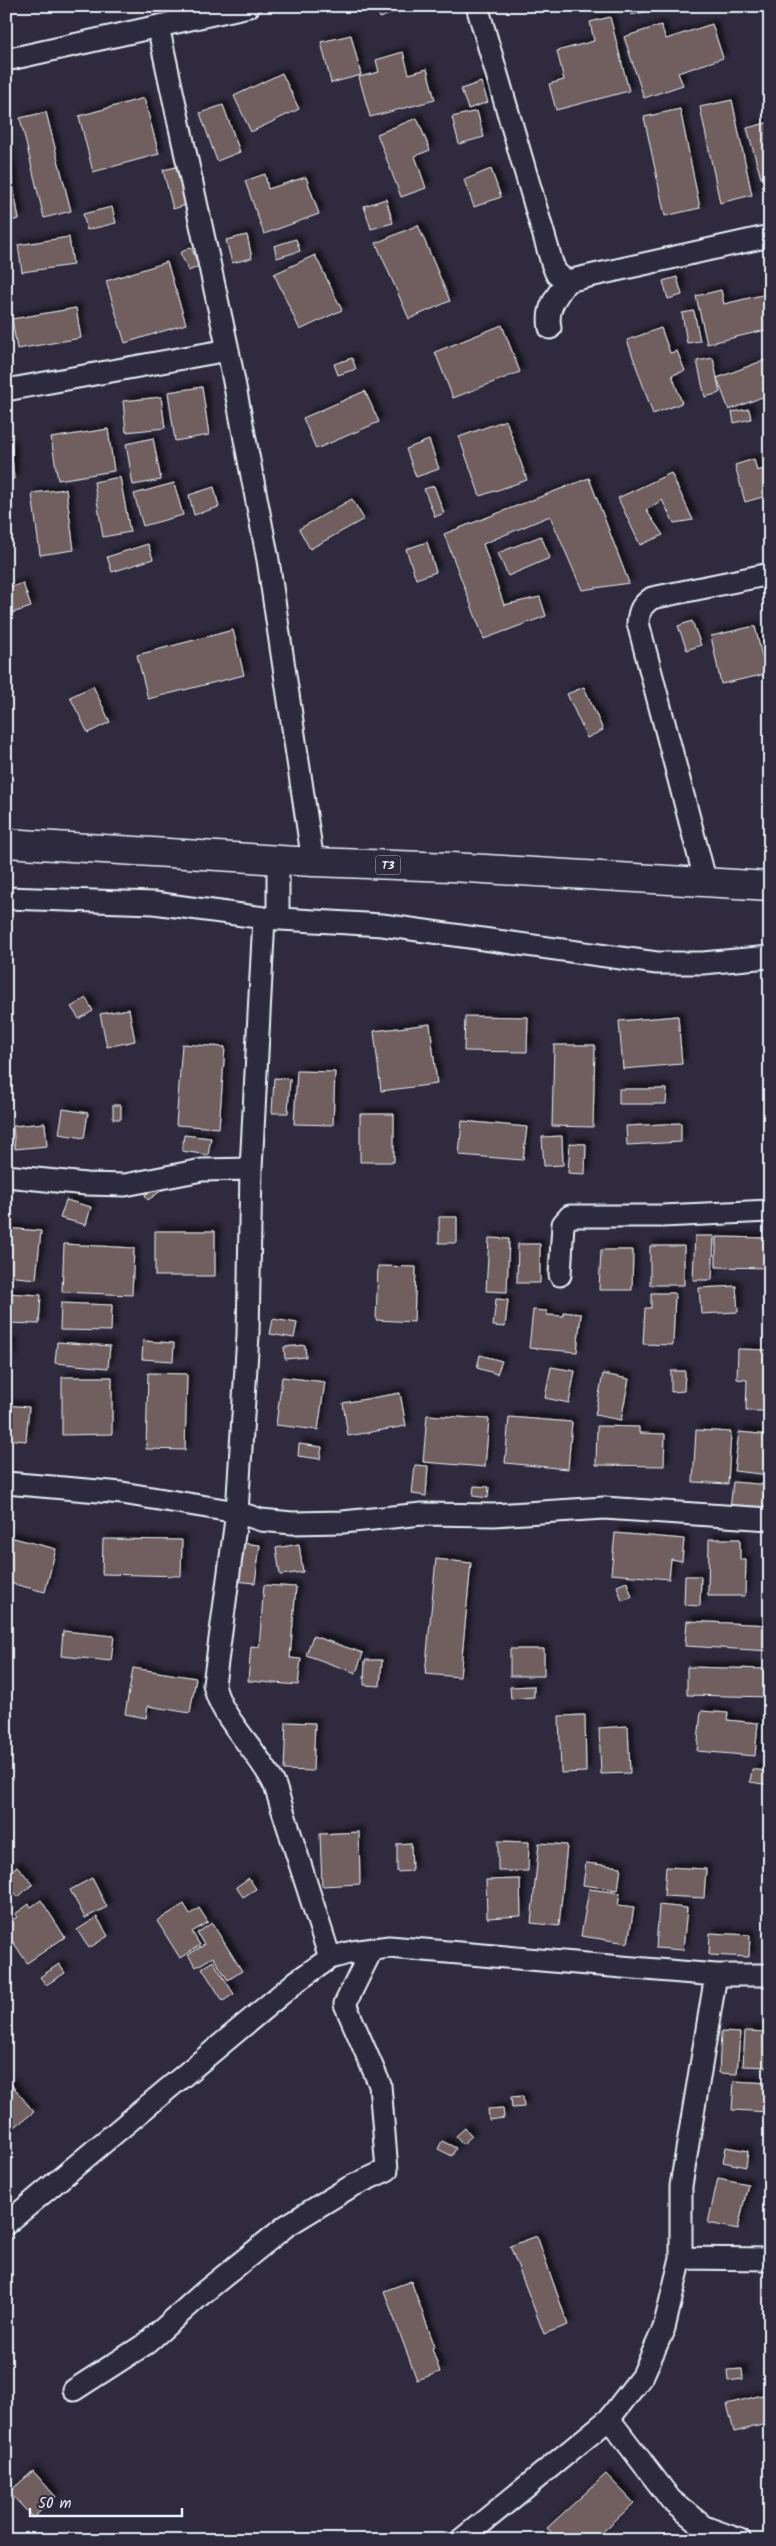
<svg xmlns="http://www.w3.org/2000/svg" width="776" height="2546" viewBox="0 0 776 2546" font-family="Kalam,sans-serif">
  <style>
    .building { fill: #715f5e; stroke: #e8f1f8; filter: url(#shadow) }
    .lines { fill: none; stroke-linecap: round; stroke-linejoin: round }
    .minor-casing { stroke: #e8f1f8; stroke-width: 25 }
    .highway-casing { stroke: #e8f1f8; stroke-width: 31 }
    .minor { stroke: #2f2a3d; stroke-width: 21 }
    .highway { stroke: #2f2a3d; stroke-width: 28 }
    .labels { text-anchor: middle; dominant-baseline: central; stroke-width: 4.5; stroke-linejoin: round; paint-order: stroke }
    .shield { fill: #2f2a3d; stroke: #b0b5c0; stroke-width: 1 }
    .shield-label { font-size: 12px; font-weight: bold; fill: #e8f1f8 }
  </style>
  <defs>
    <filter id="shadow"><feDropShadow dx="4.5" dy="-4.5" stdDeviation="2.5" flood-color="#0009"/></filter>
  </defs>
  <rect width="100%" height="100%" fill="#2f2a3d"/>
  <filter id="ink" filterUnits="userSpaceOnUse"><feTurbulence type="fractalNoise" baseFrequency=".02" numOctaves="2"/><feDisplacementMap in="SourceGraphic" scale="10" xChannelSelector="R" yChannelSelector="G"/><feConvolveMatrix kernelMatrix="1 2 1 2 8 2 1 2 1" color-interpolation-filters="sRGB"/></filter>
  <g filter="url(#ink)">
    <path class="building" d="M387 6H399L400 10 380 18 377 10Z
      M630 6H657V9L631 15Z
      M610 17 629 91 556 110 549 84 564 80 557 51 594 41 590 22Z
      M712 24 723 58 678 73 683 85 644 98 624 37 661 25 666 39Z
      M351 35 361 75 331 83 321 42Z
      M403 52 409 74 427 69 435 100 370 117 359 77 379 72 376 60Z
      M282 73 299 109 251 132 234 96Z
      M481 82 488 102 468 109 461 89Z
      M144 98 159 154 93 172 79 116Z
      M732 100 752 195 720 203 700 107Z
      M223 105 240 152 217 161 200 113Z
      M680 109 700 208 665 216 644 117Z
      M477 111 484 137 459 144 452 117Z
      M46 112 71 211 44 218 20 118Z
      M417 118 430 150 415 156 426 188 401 197 377 134Z
      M770 122V175L761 178 747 128Z
      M6 145 19 219 6 222Z
      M176 167 186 205 173 209 163 170Z
      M491 169 501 197 474 207 464 180Z
      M265 174 268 189 306 177 319 214 264 234 245 181Z
      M386 199 393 223 371 229 364 206Z
      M112 207 116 223 87 230 83 214Z
      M418 225 450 301 409 319 376 243Z
      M247 235 252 258 232 263 226 240Z
      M69 237 73 265 22 272 18 245Z
      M296 239 300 251 277 258 274 246Z
      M191 247 199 266 189 271 180 253Z
      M315 255 342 310 300 330 274 274Z
      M167 262 186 324 125 343 106 281Z
      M677 277 682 295 668 299 663 281Z
      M721 290 724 304 762 295 770 329 707 344 696 296Z
      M76 308 81 338 17 349 12 319Z
      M694 311 700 341 687 343 682 313Z
      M502 325 520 372 453 398 435 352Z
      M661 328 670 353 677 351 685 371 672 375 682 403 653 414 627 340Z
      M352 358 356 369 338 375 334 364Z
      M713 358 720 393 705 397 697 361Z
      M770 358V394L729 410 717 378Z
      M202 387 209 435 175 441 168 392Z
      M365 391 379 422 316 449 303 418Z
      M161 397 165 428 126 432 123 401Z
      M749 409 751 419 734 423 732 412Z
      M506 420 527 480 480 496 459 437Z
      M108 429 114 471 58 480 51 438Z
      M153 438 161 480 133 485 126 444Z
      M429 440 439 469 416 477 406 449Z
      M11 444 14 479 6 480V445Z
      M754 459 757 471 770 467V495L745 502 735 465Z
      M671 473 693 520 674 523 662 500 646 510 663 535 640 545 618 498Z
      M120 477 130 532 103 537 94 482Z
      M589 478 629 583 582 590 550 516 483 544 504 605 540 597 546 616 484 639 444 534Z
      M174 483 183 515 143 526 134 494Z
      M434 486 444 513 435 517 424 489Z
      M214 487 219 507 194 515 189 495Z
      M66 489 74 550 40 555 32 493Z
      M352 499 364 519 310 549 299 529Z
      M541 536 550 558 508 576 498 553Z
      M427 542 436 572 416 579 406 549Z
      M148 544 153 559 112 572 107 557Z
      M23 583 31 607 9 614 6 605V589Z
      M692 621 701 645 687 650 678 626Z
      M755 626 766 674 721 684 711 636Z
      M233 630 244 675 148 699 137 655Z
      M93 686 110 722 88 733 70 697Z
      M584 687 603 730 587 738 567 694Z
      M86 998 93 1011 79 1019 71 1007Z
      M129 1009 135 1041 107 1047 100 1014Z
      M465 1016 528 1017 527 1052 464 1051Z
      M678 1016 682 1064 623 1069 619 1021Z
      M430 1024 437 1084 381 1091 374 1031Z
      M182 1044 225 1047 219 1128 176 1125Z
      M554 1045H595L593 1127 552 1126Z
      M297 1071 335 1072 333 1125 294 1124Z
      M274 1078 290 1079 288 1113H272Z
      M619 1089H667L666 1104H619Z
      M113 1105H121V1119H113Z
      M63 1109 88 1113 84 1138 59 1134Z
      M360 1114H394V1162H360Z
      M462 1121 527 1127 523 1160 459 1155Z
      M45 1123 47 1146 15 1149 13 1126Z
      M681 1123V1142L627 1145 626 1126Z
      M184 1135 211 1138 208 1155 182 1151Z
      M562 1136 563 1165 544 1166 542 1137Z
      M570 1143 586 1144 585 1174 568 1173Z
      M161 1183 165 1188 148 1200 145 1195Z
      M66 1200 91 1207 86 1225 60 1218Z
      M439 1217H457V1243H439Z
      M6 1228 41 1231 36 1279 6 1276Z
      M155 1231H215V1276H155Z
      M695 1236H714L712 1280H693Z
      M716 1237 770 1238V1268L716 1267Z
      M489 1238 509 1239 507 1292 486 1291Z
      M64 1244 134 1248 132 1295 62 1292Z
      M518 1244H540V1283H517Z
      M650 1246H684V1285H650Z
      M601 1250H633L632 1290H599Z
      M378 1266 416 1267 414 1322 376 1320Z
      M736 1286 738 1312 701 1314 699 1288Z
      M6 1293 41 1295 39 1324 6 1323Z
      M651 1293H675L673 1345 643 1344 645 1308H651Z
      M496 1299 508 1300 505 1327 493 1326Z
      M61 1303 112 1305 111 1331 60 1330Z
      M533 1310 547 1311V1315L563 1316V1312L581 1314 577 1352 529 1348Z
      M273 1319 297 1323 294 1338 270 1334Z
      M143 1341 174 1343 173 1361 142 1359Z
      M57 1342 110 1346 108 1368 55 1363Z
      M6 1343H12V1359H6Z
      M305 1345 306 1357 285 1359 284 1347Z
      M738 1349 770 1350V1411H746L747 1380 737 1379Z
      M480 1355 502 1361 497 1374 477 1368Z
      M551 1367 575 1371 569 1403 545 1398Z
      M671 1371H685L684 1391 671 1392Z
      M148 1373 187 1374 185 1450 146 1449Z
      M603 1374 629 1379 621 1420 595 1415Z
      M62 1377H112V1434L62 1435Z
      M282 1377 325 1382 318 1430 276 1425Z
      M400 1393 406 1426 348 1436 343 1403Z
      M6 1405 29 1407 26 1441 6 1439Z
      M427 1415 489 1419 485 1467 423 1462Z
      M509 1417 572 1422 568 1469 505 1463Z
      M597 1426 639 1427V1433L665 1434 664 1466 596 1465Z
      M696 1430 731 1432 728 1484 693 1482Z
      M739 1432 770 1435V1475L734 1471Z
      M299 1444 322 1447 320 1459 298 1456Z
      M415 1465 428 1466 426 1496 412 1494Z
      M733 1482 770 1485V1513L730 1510Z
      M474 1486 489 1487 488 1498 473 1496Z
      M615 1533 684 1539 682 1561 671 1559 669 1579 611 1574Z
      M6 1536 56 1549 45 1592 6 1582Z
      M103 1539 182 1540 181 1576 102 1574Z
      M709 1539H740V1560H746L745 1596H708Z
      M240 1543 260 1545 255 1583 235 1581Z
      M299 1544 303 1572 280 1575 276 1548Z
      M436 1559 471 1563 460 1677 425 1674Z
      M685 1576H701L700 1606 684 1605Z
      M627 1582 632 1597 622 1601 617 1586Z
      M264 1585 296 1587 290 1658 301 1659 298 1685 248 1681 251 1646 259 1647Z
      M687 1621 770 1625V1651L685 1646Z
      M63 1631 114 1636 111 1661 61 1656Z
      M313 1636 363 1653 356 1673 306 1655Z
      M510 1649H544V1676H510Z
      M365 1660H382L380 1686 364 1685Z
      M687 1667 770 1669V1697L687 1695Z
      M133 1668 196 1678 190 1713 148 1706 146 1718 125 1714Z
      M534 1686V1697L511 1699 510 1687Z
      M701 1711 728 1713 727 1720 758 1723 755 1756 697 1751Z
      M585 1715 586 1772 561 1773 559 1716Z
      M286 1722 315 1723 313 1771 284 1770Z
      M628 1726 630 1773 601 1774 599 1728Z
      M752 1769 770 1772V1785L750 1782Z
      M359 1832 360 1884 322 1886 320 1834Z
      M498 1841 529 1842 528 1871H498Z
      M411 1843 412 1871 397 1872V1844Z
      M539 1843 567 1845 559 1926 531 1923Z
      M586 1863 621 1867 618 1890 583 1885Z
      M17 1866 33 1884 18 1897 6 1883V1875Z
      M666 1867 706 1869 704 1898 664 1896Z
      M92 1878 107 1907 85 1918 70 1890Z
      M249 1878 256 1889 243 1897 236 1887Z
      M520 1879 521 1916 487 1918 486 1880Z
      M589 1889 620 1893 618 1905 634 1907 628 1943 581 1936Z
      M41 1900 65 1937 27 1963 6 1931V1924L17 1917 15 1914 29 1904 31 1907Z
      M184 1904 190 1914 199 1908 208 1922 192 1932 200 1945 180 1958 157 1921Z
      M659 1905 687 1908 683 1950 656 1948Z
      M97 1917 108 1936 89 1948 77 1930Z
      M212 1923 242 1971 228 1980 213 1957 196 1967 188 1955 204 1945 197 1933Z
      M710 1933 750 1935 749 1957 709 1955Z
      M213 1961 234 1994 223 2001 202 1968Z
      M59 1964 65 1973 46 1985 40 1977Z
      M745 2031 770 2032V2067L743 2066Z
      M721 2032 740 2033 737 2074 719 2073Z
      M734 2081 770 2083V2112L732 2110Z
      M10 2083 34 2112 7 2133 6 2086Z
      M523 2096 524 2107 512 2108 511 2097Z
      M503 2108 504 2118 489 2120 488 2109Z
      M465 2128 472 2136 463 2144 456 2136Z
      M442 2141 456 2148 452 2156 438 2149Z
      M726 2147 748 2151 746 2167 723 2162Z
      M718 2178 748 2184 738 2229 708 2223Z
      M537 2236 568 2325 544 2334 510 2246Z
      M411 2281 435 2347 432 2348 440 2372 417 2380 384 2291Z
      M742 2369 743 2379 728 2381 727 2370Z
      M766 2394 770 2423 734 2432 727 2404Z
      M33 2471 56 2497 33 2518 9 2492Z
      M606 2474 634 2503 594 2540H558L547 2528Z"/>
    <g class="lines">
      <defs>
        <path id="minor" d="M477 6 552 263 556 273 567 281 770 236
          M158 26 228 350 268 560 313 862
          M6 60 249 6
          M550 328C546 308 556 297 567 281
          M6 390 228 350
          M706 883 638 623C639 610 642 605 652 598L770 574
          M6 898 154 903 264 918 382 925 657 963H703L770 957
          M278 919V860
          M6 1176 86 1184 125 1185 202 1170 251 1169
          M560 1275 563 1224 570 1216H662L770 1211
          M6 1483 122 1493 237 1512 248 1335 251 1169 264 918
          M330 1958 275 1786C260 1752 219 1717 214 1684L237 1512 261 1520 292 1523 343 1522 422 1514 494 1515 604 1508 770 1519
          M716 1975 681 2186V2258L770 2259
          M6 2224 297 1981 330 1958 352 1952 389 1947 716 1975H770
          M74 2390 147 2343 203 2293 286 2226 350 2187 387 2170 380 2085 345 2004 372 1949
          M609 2419 671 2500 704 2527 740 2540
          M461 2540 609 2419 643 2375 664 2328 681 2258"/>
        <path id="highway" d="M6 843 313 862 451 867 770 886"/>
      </defs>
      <use href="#minor" class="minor-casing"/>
      <use href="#highway" class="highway-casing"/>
      <use href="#minor" class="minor"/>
      <use href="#highway" class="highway"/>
    </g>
  </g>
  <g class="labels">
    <rect class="shield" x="375.5" y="855.5" width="25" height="19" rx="4"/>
    <g class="shield-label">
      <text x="388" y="865">T3</text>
    </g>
  </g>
  <rect width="776" height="2546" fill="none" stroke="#2f2a3d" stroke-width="25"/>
  <rect x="12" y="12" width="751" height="2521" fill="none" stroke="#e8f1f8" stroke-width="2" filter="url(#ink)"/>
  <path d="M30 2508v8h152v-8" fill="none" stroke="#e8f1f8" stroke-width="2.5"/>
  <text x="38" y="2508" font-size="15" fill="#e8f1f8" stroke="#2f2a3d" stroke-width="4" paint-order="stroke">50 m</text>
</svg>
